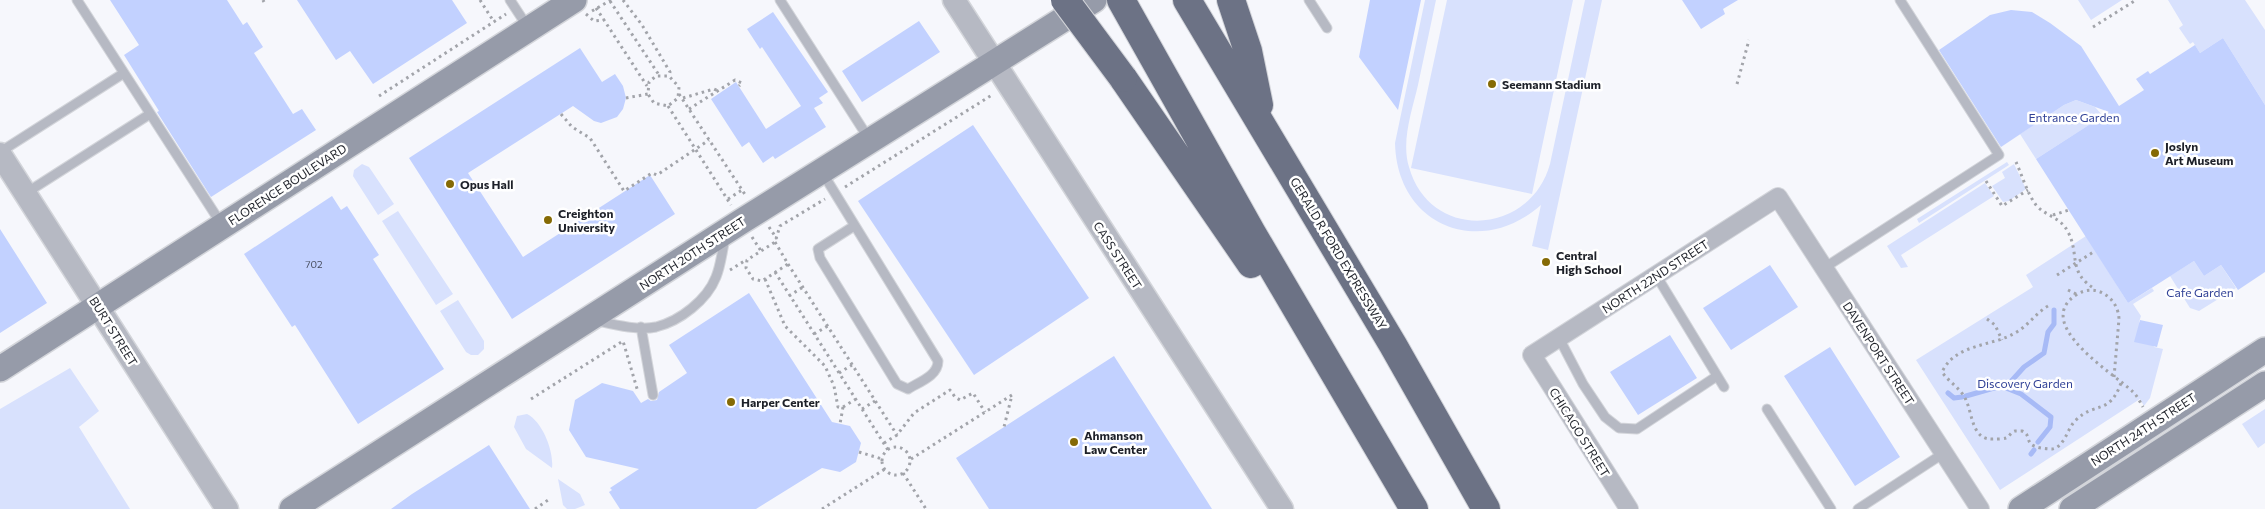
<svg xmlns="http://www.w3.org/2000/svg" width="2265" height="509" viewBox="0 0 2265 509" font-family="Commissioner,sans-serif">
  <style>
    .green { fill: #d8e1fd }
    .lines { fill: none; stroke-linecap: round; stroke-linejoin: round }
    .stream { stroke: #a7baf6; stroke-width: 5 }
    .building { fill: #c2d1ff }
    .service-casing { stroke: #d3d5da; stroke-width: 11 }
    .minor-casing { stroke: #d3d5da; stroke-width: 20 }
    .tertiary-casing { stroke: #d3d5da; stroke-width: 25 }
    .secondary-casing { stroke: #d3d5da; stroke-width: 28 }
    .motorway-casing { stroke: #d3d5da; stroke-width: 30 }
    .path { stroke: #a2a4aa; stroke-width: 3; stroke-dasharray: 2.5 4; stroke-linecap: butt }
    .service { stroke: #b6b9c3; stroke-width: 9 }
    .minor { stroke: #b6b9c3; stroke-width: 18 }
    .tertiary { stroke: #b6b9c3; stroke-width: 22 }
    .secondary { stroke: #969ba9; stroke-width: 25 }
    .motorway { stroke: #6c7285; stroke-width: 28 }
    .motorway-bridge-casing { stroke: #d3d5da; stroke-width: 30; stroke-linecap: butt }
    .motorway-bridge { stroke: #6c7285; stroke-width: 28 }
    .poi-dot { fill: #856a05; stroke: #fff; stroke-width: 2 }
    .labels { text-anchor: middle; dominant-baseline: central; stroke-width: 5; stroke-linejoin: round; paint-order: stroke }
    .number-label { font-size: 10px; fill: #474d5e }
    .poi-label { font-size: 12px; font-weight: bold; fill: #1e2129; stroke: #fff; text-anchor: start }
    .park-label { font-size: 12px; fill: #314297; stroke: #fff }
    .street-label { font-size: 12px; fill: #1e2129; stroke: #fff }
  </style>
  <rect width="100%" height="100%" fill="#f6f7fc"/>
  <path class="green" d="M1425 0H1436C1430 28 1424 57 1418 85 1412 111 1401 141 1409 167 1430 242 1530 236 1550 164L1585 0H1602L1548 250 1532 246 1541 205C1480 259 1397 226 1395 143Z
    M1447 0H1573L1532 194 1411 168Z
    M2078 0H2122L2091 20Z
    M2168 0H2245L2265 30V105L2223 38 2200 53 2193 42 2190 44 2179 28 2183 25Z
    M2076 100 2095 107 2103 116 2036 159 2020 134 2064 105Z
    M2007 162 2009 165 1919 223 1917 219Z
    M362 164 369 167 394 204 378 215 353 176 354 170Z
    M2014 164 2026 189 2009 201 2003 202 1992 186 2005 178 2002 172Z
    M1985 183 1994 196 1901 255 1908 267 1901 268 1887 246Z
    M398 211 453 294 436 305 382 221Z
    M2086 236 2128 303 2152 288 2154 291 2133 304 2141 316 2139 322 2154 347 2163 349 2150 398 2144 406 2140 399 2000 490 1916 360 2033 287 2026 275Z
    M2194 261 2204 276 2221 265 2236 288 2199 311 2190 308 2170 276Z
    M458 300 484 341V349L478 355H471L466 352 440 311Z
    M70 368 99 411 79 427 130 509H0V409Z
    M2265 409V443L2258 448 2242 424Z
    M527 414C543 422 554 452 552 468L526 449 514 427 517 416Z
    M558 479 580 494 585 505 575 509H567L563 505Z"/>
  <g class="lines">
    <path class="stream" d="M2006 387 2024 367 2044 353 2048 332 2054 324V310
      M1948 393 1954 398 1962 397
      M1966 396 2001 386 2021 394 2051 417 2050 427 2038 442
      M2031 454 2034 450"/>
  </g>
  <path class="building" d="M110 0H227L243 25 247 22 263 47 254 53 293 114 302 109 316 130 211 197 157 112 159 111 124 55 139 45Z
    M297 0H452L467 23 373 84 350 51 336 60Z
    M1370 0H1421L1398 110 1359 57Z
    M1682 0H1738L1723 9 1725 14 1701 29Z
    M2011 10 2032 12 2050 23 2081 46 2119 106 2144 90 2136 79 2148 71 2150 74 2195 45 2200 53 2223 38 2265 105V272L2238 290 2221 265 2204 276 2194 261 2128 303 2036 159 2109 112 2076 100 2064 105 2001 147 1939 50 1990 15Z
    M773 12 828 92 819 98 823 103 814 108 826 127 775 159 773 156 763 163 749 142 742 147 711 99 736 82 766 129 801 106 762 47 760 49 747 29Z
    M919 21 940 52 862 102 842 71Z
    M580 48 602 82 615 74 623 86 626 98 623 109 617 117 601 123 594 121 573 106 468 173 523 257 650 175 675 214 512 319 409 158Z
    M973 125 1089 298 974 375 858 201Z
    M332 196 341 210 347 206 379 255 373 259 444 369 358 424 295 325 292 327 244 254Z
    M0 229 47 303 0 333Z
    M1770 265 1798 307 1731 350 1703 308Z
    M749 293 832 422 850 426 861 443 856 462 840 472 822 468 756 509H620L609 492 612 490 610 488 639 469 586 457 569 430 575 400 602 383 633 391 641 403 648 399 651 401 657 400 659 392 687 373 669 345Z
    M2140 320 2163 325 2157 347 2134 342Z
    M1670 335 1697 378 1638 415 1610 372Z
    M1830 347 1900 457 1855 486 1784 376Z
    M1114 356 1212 509H989L956 458Z
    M489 445 530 509H391L412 494Z"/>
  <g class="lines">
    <defs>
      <path id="service" d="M77 0 222 225
        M510 0 529 29
        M780 0 869 139
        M1309 0 1327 28
        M0 152 124 73
        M822 172 938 361C938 376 919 382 908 389L897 384 820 258 818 249 854 226
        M26 193 150 114
        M1824 268 1999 155 1900 0
        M1656 275 1724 387
        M594 320C612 324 637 331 656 327 680 321 707 300 716 277 721 265 722 251 725 239
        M641 327 653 395
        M1559 338 1583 384 1605 417 1619 428 1637 429 1717 376
        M1767 409 1831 509
        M1858 509 1944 453"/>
      <path id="minor" d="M1629 509 1532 355 1778 197 1980 509"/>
      <path id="tertiary" d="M954 0 1282 509
        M0 154 227 509"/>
      <path id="secondary" d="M0 369 574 0
        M292 509 742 221 1094 0
        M2021 509 2265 350
        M2072 509 2265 384"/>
      <path id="motorway" d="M1121 0 1252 233 1414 509
        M1187 0 1393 345 1486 509
        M1231 0 1248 51 1259 105
        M1123 78 1251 264"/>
    </defs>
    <use href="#service" class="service-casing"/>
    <use href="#minor" class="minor-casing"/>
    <use href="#tertiary" class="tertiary-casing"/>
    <use href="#secondary" class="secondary-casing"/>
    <use href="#motorway" class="motorway-casing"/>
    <path class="path" d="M263 0 264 2
      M480 0 494 22
      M623 0 642 25 670 72 669 76
      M610 1 659 75
      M596 8 604 20
      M592 11 611 0
      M586 14 594 21 604 20 647 86
      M2093 27 2136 0
      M1737 84 1749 40
      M679 94 746 196
      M379 96 506 14
      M626 98 648 94 649 82 656 76H669L679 87 678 98 668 106 654 103 648 94
      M683 98 714 89 718 91
      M668 106 731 205
      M689 109 735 80 742 83 739 86
      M561 114 572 127 590 138 624 191 652 173 657 175 709 140
      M2016 162C2022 175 2027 193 2036 205 2045 216 2061 217 2068 232 2080 254 2067 272 2095 289
      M1986 181 2002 206 2028 190
      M845 187 992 95
      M728 199 742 190
      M2053 215 2069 210
      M769 227 777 239
      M752 237 761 251
      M775 242 788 264 762 281 753 279 746 268 747 260 775 242 780 226 825 199
      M788 264 897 435
      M730 270 746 260
      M775 272 888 450
      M2057 275 2095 251
      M765 279 785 326 825 366 834 386 838 407H843L840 424
      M2068 290 2076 294
      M789 296 803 287
      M2048 306C2036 313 2028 326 2015 333 1991 347 1956 343 1942 372 1949 382 1960 388 1965 398 1973 413 1971 441 1994 439 1997 439 2003 439 2006 438 2009 437 2011 432 2015 431H2022C2029 434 2027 438 2030 443 2034 448 2046 449 2052 449 2065 447 2067 428 2076 420 2095 401 2109 416 2121 383
      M1987 319 1995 325 2002 340
      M814 334 828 326
      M839 373 852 365
      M2114 377 2119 319C2118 297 2095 282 2076 295 2032 324 2113 373 2132 391 2137 395 2140 402 2143 407
      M531 399 623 341 638 392
      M843 407 856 399
      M862 409 875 401
      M884 443 897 435 914 413 950 390 955 397 960 400 973 393 985 412
      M882 461a14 14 0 1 1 28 0a14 14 0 1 1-28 0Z
      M859 452 882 459
      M911 459 1012 395 1004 427
      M903 473 926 509
      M535 509 551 498
      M822 509 885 469"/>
    <use href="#service" class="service"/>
    <use href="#minor" class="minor"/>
    <use href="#tertiary" class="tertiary"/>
    <use href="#secondary" class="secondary"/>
    <use href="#motorway" class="motorway"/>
    <defs>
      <path id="motorway-bridge" d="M1065 0 1123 78"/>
    </defs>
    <use href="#motorway-bridge" class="motorway-bridge-casing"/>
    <use href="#motorway-bridge" class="motorway-bridge"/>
  </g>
  <g class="poi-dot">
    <circle cx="1492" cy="84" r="5"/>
    <circle cx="2155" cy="153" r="5"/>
    <circle cx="450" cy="184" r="5"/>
    <circle cx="548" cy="220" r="5"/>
    <circle cx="1546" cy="262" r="5"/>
    <circle cx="731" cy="402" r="5"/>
    <circle cx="1074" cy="442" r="5"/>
  </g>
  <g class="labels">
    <g class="number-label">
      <text x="314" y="264">702</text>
    </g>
    <g class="poi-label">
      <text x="1502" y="84">Seemann Stadium</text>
      <text x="2165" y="146">Joslyn<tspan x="2165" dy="14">Art Museum</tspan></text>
      <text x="460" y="184">Opus Hall</text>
      <text x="558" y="213">Creighton<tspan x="558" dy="14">University</tspan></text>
      <text x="1556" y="255">Central<tspan x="1556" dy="14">High School</tspan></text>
      <text x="741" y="402">Harper Center</text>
      <text x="1084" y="435">Ahmanson<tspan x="1084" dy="14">Law Center</tspan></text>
    </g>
    <g class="park-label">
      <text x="2074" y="117">Entrance Garden</text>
      <text x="2200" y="292">Cafe Garden</text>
      <text x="2025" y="383">Discovery Garden</text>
    </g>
    <g class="street-label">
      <text transform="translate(287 184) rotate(-33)">FLORENCE BOULEVARD</text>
      <text transform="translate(692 253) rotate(-33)">NORTH 20TH STREET</text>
      <text transform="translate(1339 253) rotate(59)">GERALD R FORD EXPRESSWAY</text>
      <text transform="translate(1118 255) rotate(57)">CASS STREET</text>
      <text transform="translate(1655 276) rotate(-33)">NORTH 22ND STREET</text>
      <text transform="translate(114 331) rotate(58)">BURT STREET</text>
      <text transform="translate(1879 353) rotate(57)">DAVENPORT STREET</text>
      <text transform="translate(2143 429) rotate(-33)">NORTH 24TH STREET</text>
      <text transform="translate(1580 432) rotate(58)">CHICAGO STREET</text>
    </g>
  </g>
</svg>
